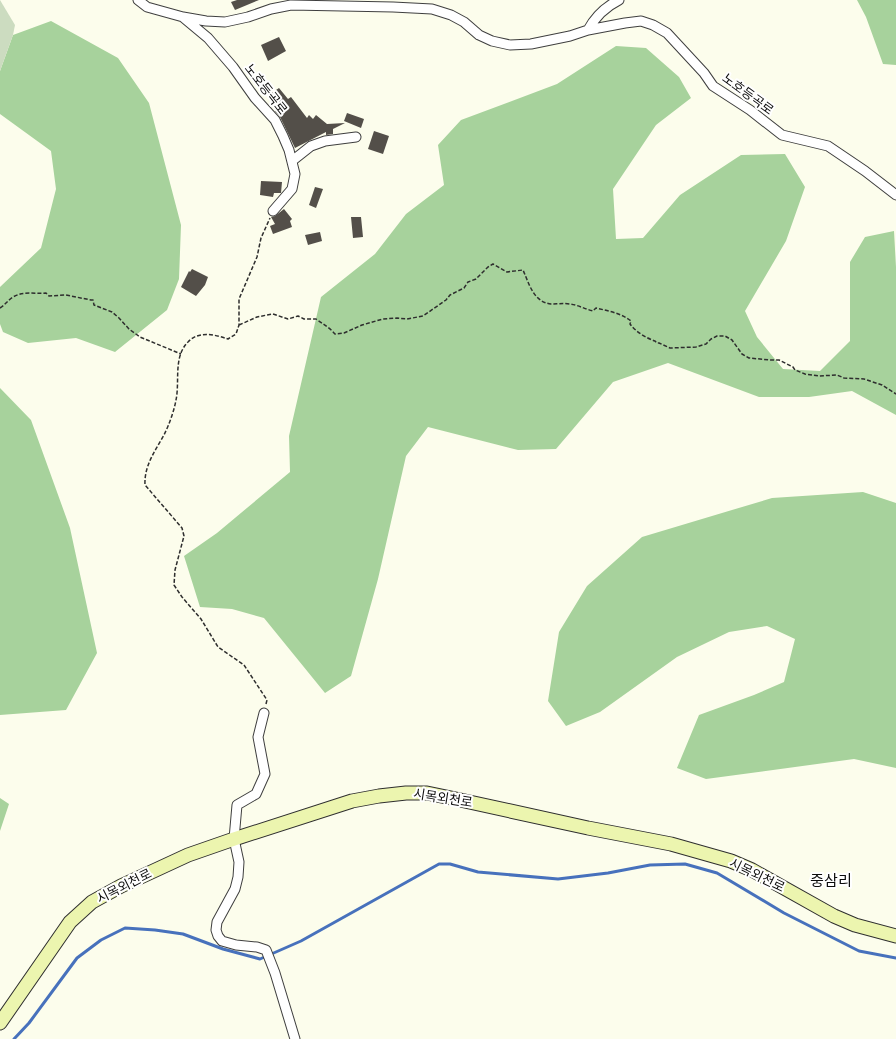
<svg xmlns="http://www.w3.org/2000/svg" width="896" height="1039" viewBox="0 0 896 1039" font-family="'Source Serif 4','Noto Sans KR',serif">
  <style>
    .forest { fill: #a7d29c }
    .cemetery { fill: #ccdcc0 }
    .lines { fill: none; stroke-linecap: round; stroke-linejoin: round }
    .stream { stroke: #4771bc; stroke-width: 3 }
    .building { fill: #534f49 }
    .street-casing { stroke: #3f3f3f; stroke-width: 11 }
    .secondary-casing { stroke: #2e2e2e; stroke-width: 15 }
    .path { stroke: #2e2e2e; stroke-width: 1.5; stroke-dasharray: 4 2; stroke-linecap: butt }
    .street { stroke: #fff; stroke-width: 9 }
    .secondary { stroke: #ecf5af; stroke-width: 13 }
    .labels { text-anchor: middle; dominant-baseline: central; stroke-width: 4; stroke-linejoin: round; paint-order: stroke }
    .street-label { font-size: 13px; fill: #0c0c0c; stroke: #fff }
    .quarter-label { font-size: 15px; fill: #0c0c0c; stroke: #fff }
  </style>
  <rect width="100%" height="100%" fill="#fcfdec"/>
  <path class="forest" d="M857 0H896V65L883 64 866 17Z
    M51 21 118 58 149 103 181 225 179 279 167 310 115 352 76 338 28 343 3 332 0 324V287L41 248 56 189 51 151 0 114V71L13 35Z
    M616 46 646 48 679 77 691 98 656 125 613 189 616 239 643 238 680 195 741 155 785 154 805 187 786 241 745 311 757 337 783 369 820 371 850 341V262L865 237 894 231 896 267V415L852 391 809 397H759L668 363 613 382 556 449 518 450 428 427 406 456 378 579 351 676 325 693 264 618 232 609 200 607 184 556 217 533 290 472 289 436 321 297 375 254 406 214 444 185 438 145 461 120 557 84Z
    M0 388 31 420 70 528 97 653 66 710 0 715Z
    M863 492 896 503V768L854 759 706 779 677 768 699 715 754 695 784 682 795 639 767 626 729 632 677 657 600 712 566 726 548 701 559 632 587 586 642 537 772 498Z
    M0 798 9 804 0 831Z"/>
  <path class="cemetery" d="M0 0 15 25 13 35 0 71Z"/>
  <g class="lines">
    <path class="stream" d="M14 1039 29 1023 77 958 101 940 125 928 155 930 183 934 223 949 260 959 301 941 439 864H450L478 872 558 879 608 873 650 865 685 864 717 873 784 913 859 951 896 958"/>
  </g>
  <path class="building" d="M237 0H259L235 10 231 2Z
    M279 37 286 51 268 61 261 45Z
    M279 88 288 99 291 97 307 118 309 115 313 119 316 115 327 124 345 123 333 129V134L326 135V132L295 148 280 117 275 111 280 108 270 94Z
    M347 113 364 119 361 128 344 121Z
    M374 131 389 136 383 154 368 149Z
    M261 181 282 182 281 193H274L273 197 260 195Z
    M315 187 323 189 316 208 309 205Z
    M284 209 292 219 290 221 292 227 273 234 270 226 275 224 271 217 275 216Z
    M351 217H361L363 237 353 238Z
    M320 232 322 241 308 245 305 235Z
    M192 269 208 277 205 285 196 296 181 287 189 271 190 272Z"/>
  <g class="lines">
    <defs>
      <path id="street" d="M138 0 147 7 183 17 206 21 225 22 248 17 271 9 291 5 393 7 432 9 451 15 464 22 479 35 492 41 510 45 531 44 570 36 588 30 625 23 641 21 653 25 667 33 704 73 713 86 750 110 782 135 828 146 865 171 896 195
        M184 18 208 38 233 67 255 98 275 120 283 136 289 150 295 174 292 189 273 211
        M588 30C595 17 605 7 619 0
        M292 161 311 146 325 141 356 137
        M264 713 258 737 265 774 256 794 237 805 234 839 239 862 238 877 235 889 217 922 216 930 218 936 222 941 236 945 257 947 266 950 275 973 295 1039"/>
      <path id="secondary" d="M0 1023 70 922 92 902 121 886 188 855 234 839 352 801 379 796 406 793H427L451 798 588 828 671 844 731 861 752 870 834 916 855 925 896 936"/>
    </defs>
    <use href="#street" class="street-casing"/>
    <use href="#secondary" class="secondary-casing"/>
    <path class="path" d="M0 308C5 305 8 300 13 297 23 291 35 294 46 293L49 296 66 295 91 300H93L94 305 112 312 119 318 129 329 140 337 181 354
      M239 325 257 317 267 315 273 314 288 319 298 316 304 319H316C323 324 330 328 335 334L344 333 362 325 383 319 397 318 407 319 423 316 446 300 450 295 464 288 468 282 476 279 488 267 493 264 507 272 523 270C529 283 533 302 551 304 557 304 563 303 570 304 578 305 585 309 593 311L596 308C608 311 621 313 631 321L630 324C636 332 646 338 655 341L657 343H659L670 348 696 347 706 344 711 339 717 336H725L732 340 742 354 749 358 770 360H779L793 367 795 370 805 374 819 376 837 375 844 378 864 379 882 385 896 394
      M266 704 267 700 244 665 218 647 201 619 182 597 174 585 175 570 184 536 182 528 145 485C144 466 155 451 164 435 169 425 174 411 176 400 180 381 173 357 188 342 199 330 216 335 228 339L236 334 239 325V299L257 257 261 238 270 218"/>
    <use href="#street" class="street"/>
    <use href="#secondary" class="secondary"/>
  </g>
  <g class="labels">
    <g class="street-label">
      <text transform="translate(266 89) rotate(52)">노호등곡로</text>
      <text transform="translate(748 94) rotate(36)">노호등곡로</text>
      <text transform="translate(443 798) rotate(9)">시목외천로</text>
      <text transform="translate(757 875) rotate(26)">시목외천로</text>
      <text transform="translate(124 886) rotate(-27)">시목외천로</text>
    </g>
    <g class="quarter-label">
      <text x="831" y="880">중삼리</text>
    </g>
  </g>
</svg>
